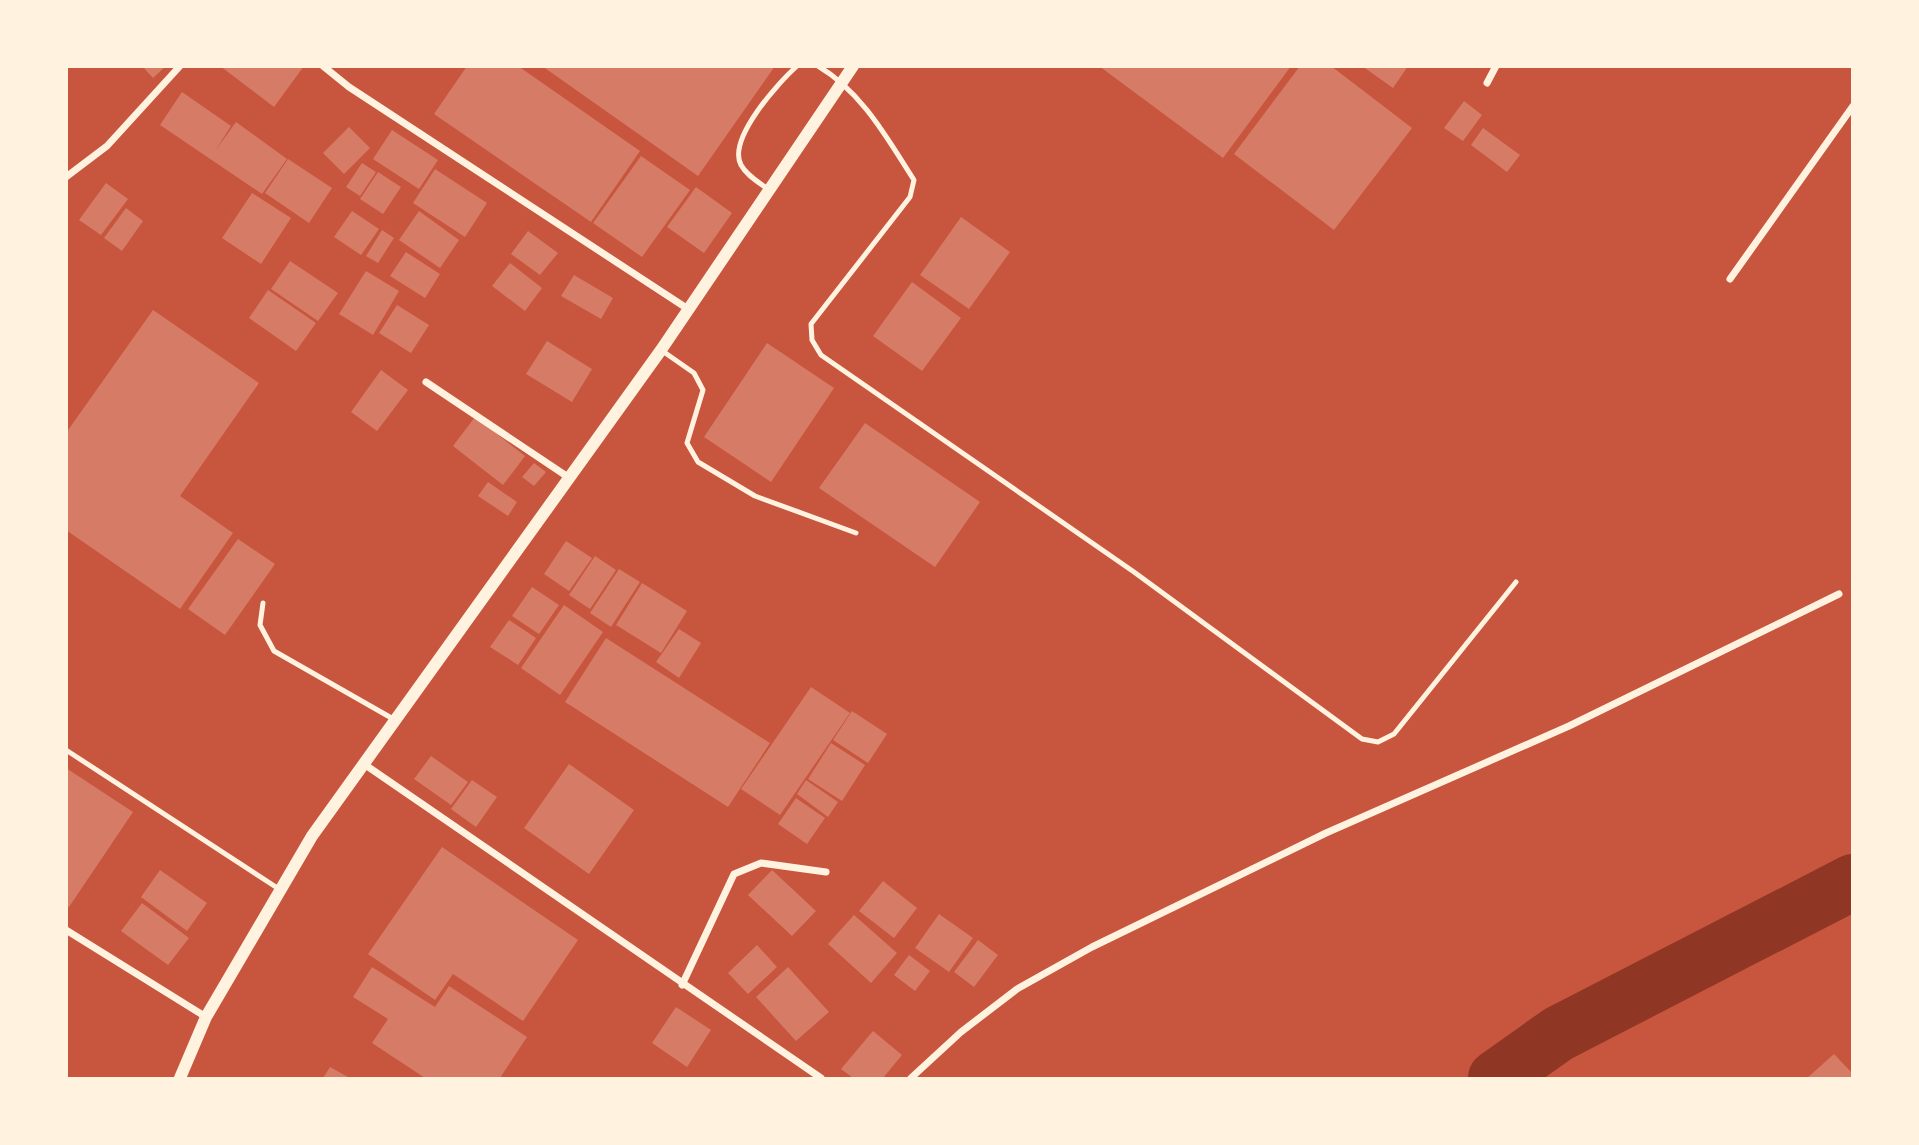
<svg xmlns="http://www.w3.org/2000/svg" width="1919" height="1145" viewBox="0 0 1919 1145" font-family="'Archivo Narrow',sans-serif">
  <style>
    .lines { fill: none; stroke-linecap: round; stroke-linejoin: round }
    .river { stroke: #8f3625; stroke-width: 56 }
    .building { fill: #d67c66 }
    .service { stroke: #fff3e0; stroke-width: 5 }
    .minor { stroke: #fff3e0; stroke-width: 7 }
    .tertiary { stroke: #fff3e0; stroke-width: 12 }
  </style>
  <rect width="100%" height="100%" fill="#c8553d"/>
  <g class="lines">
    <path class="river" d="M1496 1078 1558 1034 1853 882"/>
  </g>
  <path class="building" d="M142 66H166L153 78Z
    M220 66H304L274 107Z
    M467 66H518L640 151 591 222 434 114Z
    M542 66H775L698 176Z
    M1099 66H1291L1223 158Z
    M1300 66H1331L1412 128 1334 230 1234 154Z
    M1362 66H1408L1393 88Z
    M182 92 231 126 215 151 236 122 287 159 262 194 160 125Z
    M1464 101 1482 115 1463 141 1444 128Z
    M349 127 370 148 344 174 323 153Z
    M1483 128 1520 155 1507 172 1471 145Z
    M392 130 438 160 419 189 373 159Z
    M641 156 690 190 642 257 593 223Z
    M288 159 332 188 309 223 265 193Z
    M362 163 376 172 360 196 346 187Z
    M435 169 487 203 465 237 413 203Z
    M378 172 401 187 383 214 360 199Z
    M106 183 128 199 101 235 79 220Z
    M696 187 732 213 704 253 667 227Z
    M252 193 291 218 261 264 222 238Z
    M126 208 143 221 122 251 104 238Z
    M352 211 379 229 361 255 334 237Z
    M419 211 459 240 440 268 399 240Z
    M961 217 1010 252 969 309 920 275Z
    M382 230 394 238 378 263 366 256Z
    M528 231 558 253 540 275 511 254Z
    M406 252 440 274 425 298 390 276Z
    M290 261 338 293 318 321 271 289Z
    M510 263 542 288 525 311 492 286Z
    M366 271 399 291 373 335 339 314Z
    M574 275 613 298 601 319 561 296Z
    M912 282 961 318 922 371 873 336Z
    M268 290 316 323 296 351 249 318Z
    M397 305 429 325 411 353 379 333Z
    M153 310 259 383 180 496 233 533 180 609 66 530V433Z
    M547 341 592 369 572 402 526 374Z
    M767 343 834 388 771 482 704 437Z
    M381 370 408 390 377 431 351 412Z
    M475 417 525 456 503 485 453 446Z
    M865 423 980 502 935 567 819 488Z
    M534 463 546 472 534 486 522 477Z
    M488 482 517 502 508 516 478 496Z
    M238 539 275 564 225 635 188 609Z
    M566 541 592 558 569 591 544 574Z
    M595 556 616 570 590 609 569 595Z
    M619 569 640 582 611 627 590 613Z
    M642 583 687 611 661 653 616 625Z
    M532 587 559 605 539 634 512 616Z
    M564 605 603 632 560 695 521 668Z
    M509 620 536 638 518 665 490 647Z
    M679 629 701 643 679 678 656 662Z
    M606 638 770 743 728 807 565 702Z
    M811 687 850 713 780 815 741 789Z
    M852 711 887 734 868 763 833 740Z
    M831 743 865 765 842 801 808 779Z
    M431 756 468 782 451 805 414 779Z
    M569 764 634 810 589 874 524 828Z
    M66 768 133 812 69 907 66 906Z
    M472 780 497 797 476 827 451 809Z
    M806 780 838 802 828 817 797 794Z
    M796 798 825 818 807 844 778 824Z
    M442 847 578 940 523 1021 453 974 435 1000 368 954Z
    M160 870 207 903 187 931 141 897Z
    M772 870 816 911 792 936 748 895Z
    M883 881 917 908 894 938 859 911Z
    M142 903 189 938 168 965 121 931Z
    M939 914 973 938 949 972 915 948Z
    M854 915 897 953 871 983 828 944Z
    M978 940 998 955 974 987 954 972Z
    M757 945 777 967 748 994 728 973Z
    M909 955 930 971 915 991 894 975Z
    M372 967 435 1007 449 986 527 1037 500 1078H425L372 1043 388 1019 353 997Z
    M788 967 829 1012 796 1041 756 997Z
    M676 1007 711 1030 687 1067 652 1043Z
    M873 1031 902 1055 883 1078H853L841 1069Z
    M1834 1054 1853 1074V1078H1807Z
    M330 1067 350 1078H323Z"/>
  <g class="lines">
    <path class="service" d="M818 66C862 92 887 138 914 180L910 197 811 324 812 340 821 355 1134 572 1362 739 1378 742 1394 734 1516 582
      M769 190C760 183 747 176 741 165 727 139 779 82 797 66
      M661 350 694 373 703 390 687 443 698 462 755 496 856 533
      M263 603 260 625 274 651 395 720
      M66 750 279 889"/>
    <path class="minor" d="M323 66 349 87 688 309
      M1487 83 1496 66
      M66 177 107 146 180 66
      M1730 279 1853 106
      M426 382 568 477
      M364 764 821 1078
      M66 930 206 1017
      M682 985 734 874 761 863 826 872
      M911 1078 961 1032 1017 989 1092 947 1326 833 1569 726 1839 594"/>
    <path class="tertiary" d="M180 1078 206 1017 312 836 661 350 853 66"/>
  </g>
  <rect width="1919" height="1145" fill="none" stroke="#fff3e0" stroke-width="136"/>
</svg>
